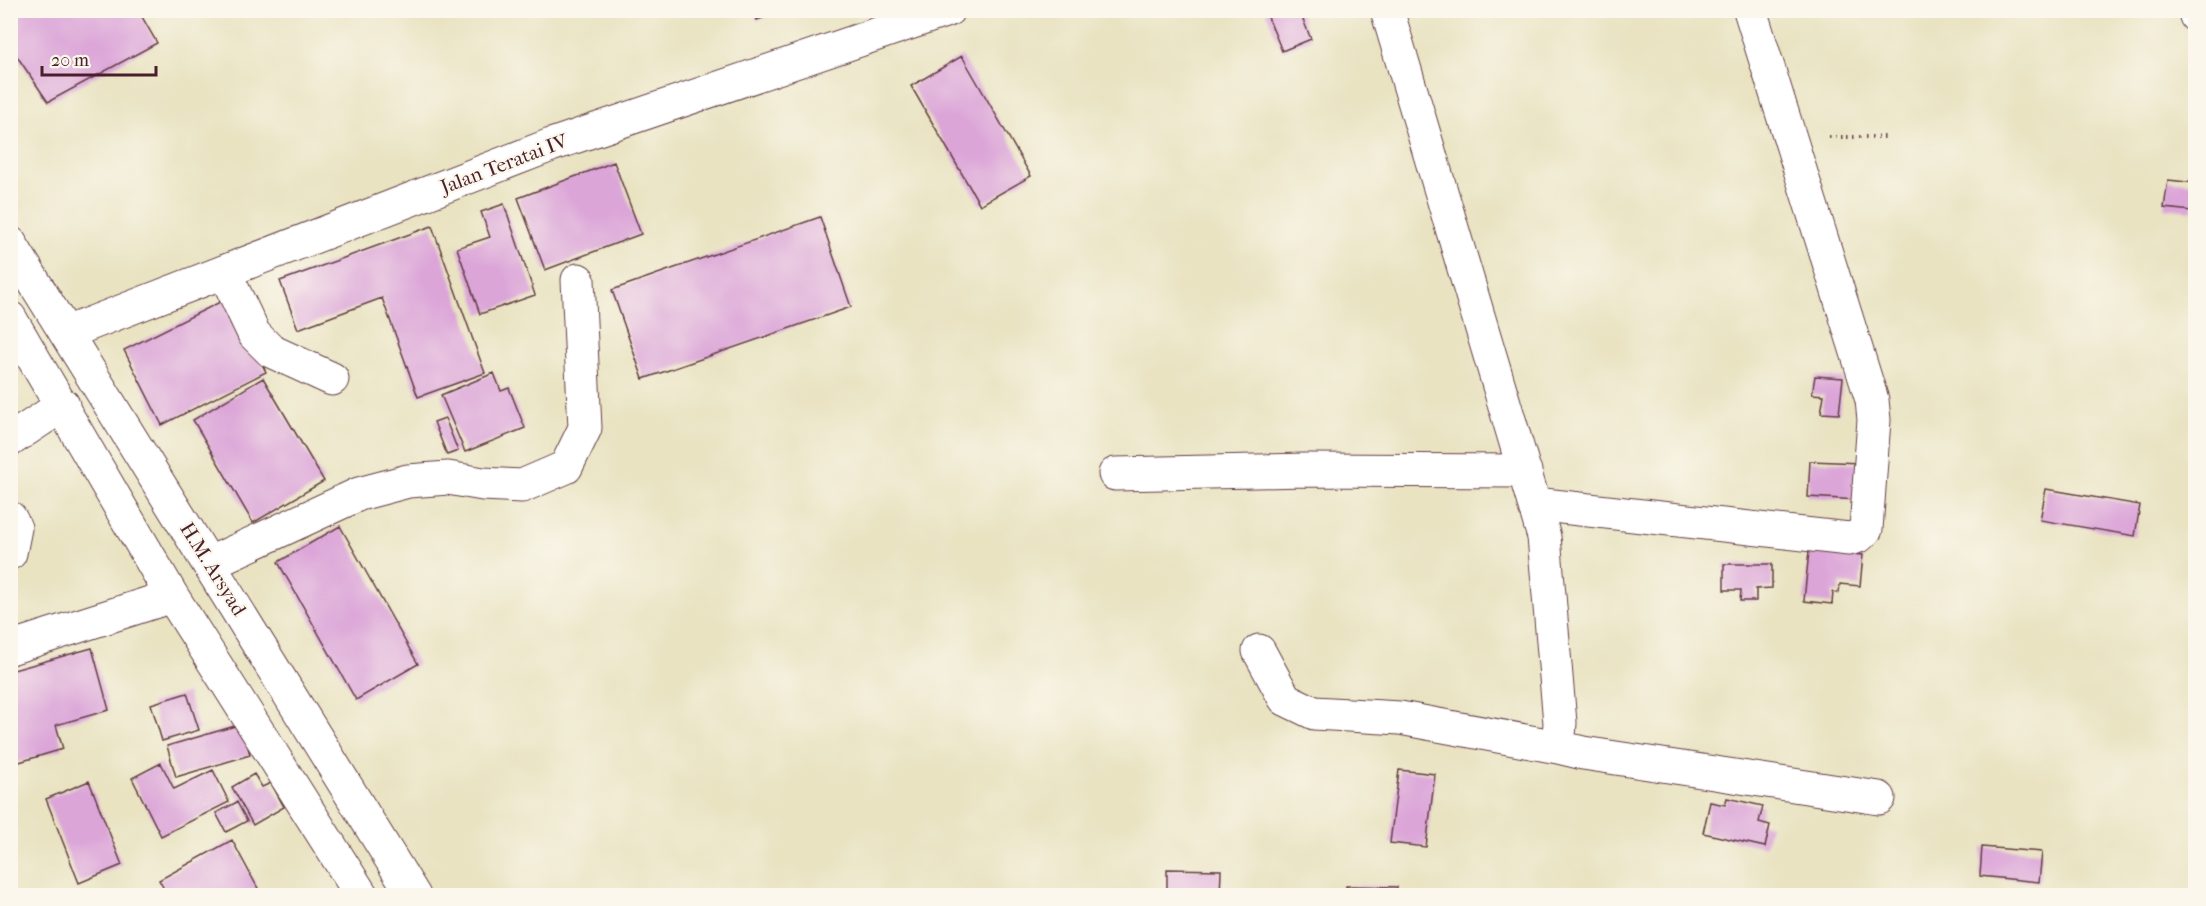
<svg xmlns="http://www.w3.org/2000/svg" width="2206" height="906" viewBox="0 0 2206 906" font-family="'IM FELL French Canon',serif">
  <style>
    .building { fill: #dba5d8 }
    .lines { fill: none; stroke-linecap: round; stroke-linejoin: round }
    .minor-casing { stroke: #623c42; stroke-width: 35 }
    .path { stroke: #623c42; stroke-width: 4; stroke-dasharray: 1.5 4.5; stroke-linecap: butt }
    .minor { stroke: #fff; stroke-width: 33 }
    .labels { text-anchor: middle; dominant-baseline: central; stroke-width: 4.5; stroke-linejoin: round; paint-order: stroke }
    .street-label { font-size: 20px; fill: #4a1f2b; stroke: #fbf7ec }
  </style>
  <rect width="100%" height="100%" fill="#fbf7ec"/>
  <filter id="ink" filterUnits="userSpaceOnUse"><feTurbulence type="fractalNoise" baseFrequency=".0167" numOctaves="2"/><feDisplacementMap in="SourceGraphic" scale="12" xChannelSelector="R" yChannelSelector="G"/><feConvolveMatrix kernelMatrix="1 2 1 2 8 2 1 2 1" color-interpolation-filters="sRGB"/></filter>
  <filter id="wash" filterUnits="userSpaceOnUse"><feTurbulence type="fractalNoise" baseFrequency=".008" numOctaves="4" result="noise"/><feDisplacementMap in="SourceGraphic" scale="24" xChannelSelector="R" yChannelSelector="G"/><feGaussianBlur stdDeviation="1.35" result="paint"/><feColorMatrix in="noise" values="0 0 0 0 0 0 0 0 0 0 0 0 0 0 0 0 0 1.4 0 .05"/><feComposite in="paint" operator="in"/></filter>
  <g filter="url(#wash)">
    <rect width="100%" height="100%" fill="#e9e3c2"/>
    <g id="blocks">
      <path class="building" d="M10 10H138L157 43 48 102 10 46Z
        M753 10H782V11L757 20Z
        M1265 10H1299L1311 39 1282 51Z
        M962 56 1031 176 980 205 911 86Z
        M614 162 641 234 545 270 518 198Z
        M2168 180 2196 183 2192 211 2164 208Z
        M504 204 535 295 480 314 457 248 490 237 481 212Z
        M820 217 851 307 643 379 612 290Z
        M432 226 485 373 418 397 382 298 298 329 280 281Z
        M228 298 266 372 162 425 124 350Z
        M494 373 501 391 509 388 525 428 465 452 441 395Z
        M1815 376 1843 378 1839 414 1821 413 1824 395 1812 394Z
        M263 378 324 481 253 523 193 420Z
        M445 418 458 451 447 455 434 422Z
        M1810 461 1861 463 1859 500 1808 497Z
        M2046 489 2140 505 2135 536 2040 520Z
        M340 526 418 664 356 700 278 562Z
        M1809 551 1863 555 1860 586 1840 584 1839 593 1833 592 1832 604 1804 601Z
        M1724 564H1772V588L1756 589V601H1740L1741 590H1724Z
        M92 648 109 710 56 725 63 749 16 763 10 745V671Z
        M187 693 199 730 162 741 151 704Z
        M242 724 250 755 176 777 167 746Z
        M161 763 174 789 213 770 229 802 161 836 132 778Z
        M1399 770 1435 774 1426 847 1390 843Z
        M254 774 262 787 271 783 284 807 253 825 232 787Z
        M89 781 122 865 79 883 46 799Z
        M1727 798 1763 806 1759 822 1770 825 1765 847 1703 833 1710 802 1725 805Z
        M237 802 247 821 226 832 216 813Z
        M232 840 262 896H168L159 880Z
        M1982 847 2042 852 2039 882 1980 876Z
        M1167 869 1221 870 1220 896H1167Z
        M1346 886 1397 887V896H1345Z"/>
    </g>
  </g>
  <g filter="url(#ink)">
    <use href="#blocks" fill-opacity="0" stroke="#623c42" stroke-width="1.5"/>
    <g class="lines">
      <defs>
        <path id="minor" d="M1387 10 1544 537 1560 723 1558 747 1583 753 1879 798
          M2195 10 2196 16
          M10 243 414 896
          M225 273 254 334 271 351 332 379
          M10 318 172 596 362 896
          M66 333 551 145 948 10
          M10 440 63 405
          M1115 474 1305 470 1525 471
          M1535 504 1849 539 1859 536 1866 529 1874 420 1872 400 1750 10
          M10 518 15 528 10 553
          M210 563 359 494 408 481 448 478 483 484 522 486 566 467 585 428 578 280
          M10 648 172 596
          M1259 651 1285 699 1314 713 1400 718 1558 747"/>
      </defs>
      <use href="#minor" class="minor-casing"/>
      <path class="path" d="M1829 137H1889"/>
      <use href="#minor" class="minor"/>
    </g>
  </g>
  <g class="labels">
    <g class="street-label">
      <text transform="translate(504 164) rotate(-21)">Jalan Teratai IV</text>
      <text transform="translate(213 569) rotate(58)">H.M. Arsyad</text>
    </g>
  </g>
  <rect width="2206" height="906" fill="none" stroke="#fbf7ec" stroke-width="36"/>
  <path d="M42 66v9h114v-9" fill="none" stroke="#4a1f2b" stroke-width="3"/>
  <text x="51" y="66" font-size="18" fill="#4a1f2b" stroke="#fbf7ec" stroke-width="4.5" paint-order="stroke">20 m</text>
</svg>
